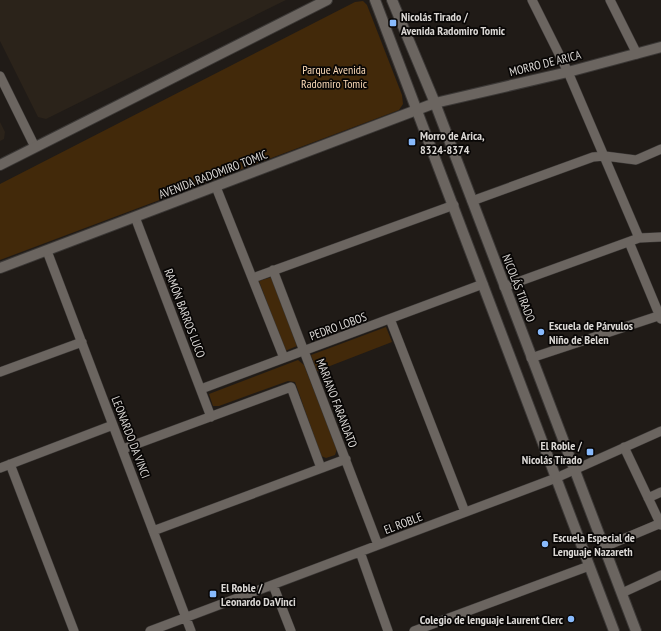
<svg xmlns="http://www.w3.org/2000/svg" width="661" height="631" viewBox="0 0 661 631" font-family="'PT Sans Narrow',sans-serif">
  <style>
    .built { fill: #2b231a }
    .green { fill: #42290a }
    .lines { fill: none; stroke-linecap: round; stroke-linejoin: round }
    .street-casing { stroke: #3b3836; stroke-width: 10 }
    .secondary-casing { stroke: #3b3836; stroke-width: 12 }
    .street { stroke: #6b6560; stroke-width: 9 }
    .secondary { stroke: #6b6560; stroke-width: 10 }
    .poi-dot { fill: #88bafc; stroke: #080605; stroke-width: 1.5 }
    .labels { text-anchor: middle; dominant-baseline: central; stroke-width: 3.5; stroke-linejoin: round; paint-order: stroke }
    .poi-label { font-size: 12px; font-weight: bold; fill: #dbd8d5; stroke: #080605; text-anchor: start }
    .street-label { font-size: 12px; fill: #dbd8d5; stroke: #080605 }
    .park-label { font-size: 12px; fill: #f9d8b6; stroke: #080605 }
  </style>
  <rect width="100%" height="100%" fill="#201b17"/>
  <path class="built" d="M0 0H286L46 119 38 117 0 41Z
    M0 122 5 132 4 139 0 141Z"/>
  <path class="green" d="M363 1 367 5 402 95 403 104 399 110 0 260V184L355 2Z
    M272 277 297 346 285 351 259 281Z
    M386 327 392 342 317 371 311 355Z
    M298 360 304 365 337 449 335 455 326 458 321 456 295 382 288 381 219 406H213L209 394Z"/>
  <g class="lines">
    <defs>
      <path id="street" d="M532 0 568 72 639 238
        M610 0 637 54
        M0 76 35 147
        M216 187 284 358
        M472 201 593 157 605 156 636 160 661 149
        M135 217 211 417
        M629 242 661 319
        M47 251 191 631
        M273 270 378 545
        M253 278 454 205
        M504 287 639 238 661 237
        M390 319 465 512
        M531 358 661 315
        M0 372 82 342
        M201 389 483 284
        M624 447 661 525
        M123 449 291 387 321 468
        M10 464 74 631
        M0 468 113 425
        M648 498 661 492
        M153 531 346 459
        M604 547 661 523
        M360 552 388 631
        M273 585 291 631
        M622 593 661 575
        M150 631 556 478 661 431
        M414 631 589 566"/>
      <path id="secondary" d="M375 0 614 631
        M392 0 435 103 636 631
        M0 165 327 0
        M0 268 435 103 568 72 661 47"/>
    </defs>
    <use href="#street" class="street-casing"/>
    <use href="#secondary" class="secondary-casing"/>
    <use href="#street" class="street"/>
    <use href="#secondary" class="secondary"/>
  </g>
  <g class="poi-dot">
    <rect x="389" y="19" width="8" height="8" rx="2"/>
    <rect x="408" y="138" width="8" height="8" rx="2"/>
    <circle cx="541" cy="332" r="4"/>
    <rect x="586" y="448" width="8" height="8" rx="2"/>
    <circle cx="545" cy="544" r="4"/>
    <rect x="209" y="590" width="8" height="8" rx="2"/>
    <circle cx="571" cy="619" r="4"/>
  </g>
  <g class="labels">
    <g class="poi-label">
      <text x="401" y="16">Nicolás Tirado /<tspan x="401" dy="14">Avenida Radomiro Tomic</tspan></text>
      <text x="420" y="135">Morro de Arica,<tspan x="420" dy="14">8324-8374</tspan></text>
      <text x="549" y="325">Escuela de Párvulos<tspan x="549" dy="14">Niño de Belen</tspan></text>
      <text x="582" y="445" text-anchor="end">El Roble /<tspan x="582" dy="14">Nicolás Tirado</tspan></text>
      <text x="553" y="537">Escuela Especial de<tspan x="553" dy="14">Lenguaje Nazareth</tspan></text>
      <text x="221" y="587">El Roble /<tspan x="221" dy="14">Leonardo DaVinci</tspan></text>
      <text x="563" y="619" text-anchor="end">Colegio de lenguaje Laurent Clerc</text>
    </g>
    <g class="street-label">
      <text transform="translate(545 63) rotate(-14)">MORRO DE ARICA</text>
      <text transform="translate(213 174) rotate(-21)">AVENIDA RADOMIRO TOMIC</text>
      <text transform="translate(519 288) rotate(69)">NICOLÁS TIRADO</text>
      <text transform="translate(185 313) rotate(69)">RAMÓN BARROS LUCO</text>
      <text transform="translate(338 326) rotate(-20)">PEDRO LOBOS</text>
      <text transform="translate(337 403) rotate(69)">MARIANO FARANDATO</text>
      <text transform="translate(131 437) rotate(69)">LEONARDO DA VINCI</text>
      <text transform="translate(403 523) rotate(-21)">EL ROBLE</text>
    </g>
    <g class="park-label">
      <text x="334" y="69">Parque Avenida<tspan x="334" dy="14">Radomiro Tomic</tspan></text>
    </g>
  </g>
</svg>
